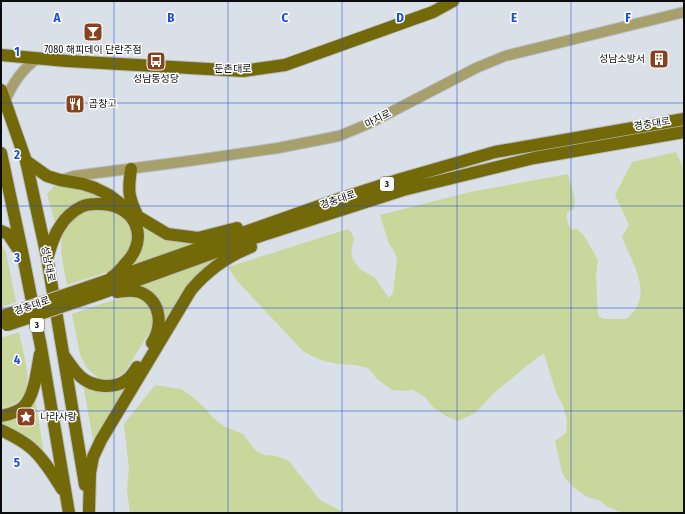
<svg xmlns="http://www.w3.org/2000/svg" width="685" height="514" viewBox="0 0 685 514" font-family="'Fira Sans Condensed','Noto Sans KR',sans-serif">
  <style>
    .green { fill: #c9d69c }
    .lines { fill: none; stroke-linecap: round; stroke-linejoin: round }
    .minor-casing { stroke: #b9bec4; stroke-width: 12 }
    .major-casing { stroke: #b9bec4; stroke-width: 14 }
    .minor { stroke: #a7a06d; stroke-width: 10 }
    .major { stroke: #746909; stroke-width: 12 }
    .major-bridge-casing { stroke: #b9bec4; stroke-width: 14; stroke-linecap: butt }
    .major-bridge { stroke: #746909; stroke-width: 12 }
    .grid { fill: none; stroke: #1d4ed8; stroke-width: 1; stroke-opacity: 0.55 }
    .labels { text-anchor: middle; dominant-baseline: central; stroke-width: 3; stroke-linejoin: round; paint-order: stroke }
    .shield { fill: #fff; stroke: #545556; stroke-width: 1 }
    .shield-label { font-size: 9px; font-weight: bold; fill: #0a0c0e }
    .poi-label { font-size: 10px; fill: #0a0c0e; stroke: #fff }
    .street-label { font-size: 10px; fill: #0a0c0e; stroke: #fff }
    .grid-label { font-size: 13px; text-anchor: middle; font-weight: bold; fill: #1d4ed8; stroke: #fff; stroke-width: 3; stroke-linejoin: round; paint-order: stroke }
  </style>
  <rect width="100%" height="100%" fill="#dae0e7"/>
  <path class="green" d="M676 152 684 169V513H623L608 507 599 500 587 497 573 487 565 478 562 472 555 441 566 433 567 421 564 408 556 392 544 354 539 356 494 393 475 413 458 421 446 416 433 407 425 397 413 390 402 391 392 390 377 379 368 368 356 365 338 364 324 361 312 356 303 351 237 281 228 267 348 229 351 232 354 239 351 251 353 260 360 269 375 278 389 298 393 293 397 259 393 249 389 244 380 215 470 192 568 174 575 199 574 209 567 212C567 220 567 225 573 230L576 228 583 234 598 260 596 275 598 316 604 319H626C656 297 632 263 622 237L629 225 615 195 632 162Z
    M55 185 77 189 90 186 122 204C104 200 82 194 67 208 62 212 59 217 55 222L47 194Z
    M96 209H111L128 221 132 233 133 244 113 270 67 285C63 262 53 234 75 216 81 212 89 211 96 209Z
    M135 216 201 243 127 270C146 250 145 241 135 216Z
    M1 244 6 252 16 302 1 307Z
    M225 253 163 329 161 310 135 287Z
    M127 297 140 299 149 305 152 314V328L124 373 111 380 98 378 87 368 80 355 72 314 104 303Z
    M19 332C22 346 30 376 27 388 24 400 12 406 1 408V338Z
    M132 379 94 445 83 384Z
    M155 385 181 389 193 397 207 410 212 417 225 427 243 434 256 451 264 455 276 456 288 460 320 500 345 513H130L127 490 129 469 124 424Z
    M35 398 44 454 28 438 1 425V419Z"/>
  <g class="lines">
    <defs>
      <path id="minor" d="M5 101C13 83 22 69 38 58
        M62 180 74 176 189 161 278 148 339 136 368 124 476 68 505 56 684 12"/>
      <path id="major" d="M1 55 67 61 243 71 285 65 433 12 453 1
        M1 90 26 161 47 257 85 485
        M1 153 23 256 41 347 69 513
        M26 161 47 176 60 180 83 184 95 188 109 195 137 216 167 234 198 238 237 228
        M131 169C128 190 128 196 137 215
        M1 231 8 234 20 252
        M48 256C51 245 54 234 61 225 65 218 74 210 81 207 85 205 92 204 96 204 134 202 152 237 125 264 121 269 117 274 112 277
        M100 283 336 200 401 179 495 152 684 119
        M117 292C125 291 134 289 142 293 161 302 163 326 152 343
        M99 294 263 235 403 190 534 158 684 132
        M65 357C70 364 75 372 81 377 92 387 113 389 125 381 130 378 134 372 137 367
        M1 416C9 414 19 412 24 406 35 395 37 369 40 354
        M1 430C11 435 22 440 31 448 44 459 53 475 62 489
        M89 511 90 473 93 457 101 440 191 290C207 271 228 256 251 247"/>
    </defs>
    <use href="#minor" class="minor-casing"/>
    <use href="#major" class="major-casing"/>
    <use href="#minor" class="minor"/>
    <use href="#major" class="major"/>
    <defs>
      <path id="major-bridge" d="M3 316 100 283
        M7 325 99 294"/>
    </defs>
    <use href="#major-bridge" class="major-bridge-casing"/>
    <use href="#major-bridge" class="major-bridge"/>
  </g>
  <path class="grid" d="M114 1V513M228 1V513M342 1V513M457 1V513M571 1V513M1 103H684M1 206H684M1 308H684M1 411H684"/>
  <defs>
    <symbol id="bar-square" viewBox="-11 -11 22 22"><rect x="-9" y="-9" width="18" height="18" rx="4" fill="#89421e" stroke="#fff"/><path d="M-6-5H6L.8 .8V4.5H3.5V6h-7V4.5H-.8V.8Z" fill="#fff"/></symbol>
    <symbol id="building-square" viewBox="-11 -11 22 22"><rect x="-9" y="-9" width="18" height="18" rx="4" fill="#89421e" stroke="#fff"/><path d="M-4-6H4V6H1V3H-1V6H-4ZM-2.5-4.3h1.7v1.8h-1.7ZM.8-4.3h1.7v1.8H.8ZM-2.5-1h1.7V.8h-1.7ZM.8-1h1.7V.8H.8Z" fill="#fff"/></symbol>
    <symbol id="bus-square" viewBox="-11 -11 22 22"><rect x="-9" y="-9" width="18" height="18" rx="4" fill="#89421e" stroke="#fff"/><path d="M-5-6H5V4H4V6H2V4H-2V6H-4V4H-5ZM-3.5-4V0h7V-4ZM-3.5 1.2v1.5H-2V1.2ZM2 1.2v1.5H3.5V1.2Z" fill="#fff"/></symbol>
    <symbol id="restaurant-square" viewBox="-11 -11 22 22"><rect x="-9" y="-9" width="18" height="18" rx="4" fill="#89421e" stroke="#fff"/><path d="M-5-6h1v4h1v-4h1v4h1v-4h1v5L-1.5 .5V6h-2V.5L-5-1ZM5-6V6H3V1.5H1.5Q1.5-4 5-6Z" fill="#fff"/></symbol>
    <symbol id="sight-square" viewBox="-11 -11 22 22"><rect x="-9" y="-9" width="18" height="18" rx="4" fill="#89421e" stroke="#fff"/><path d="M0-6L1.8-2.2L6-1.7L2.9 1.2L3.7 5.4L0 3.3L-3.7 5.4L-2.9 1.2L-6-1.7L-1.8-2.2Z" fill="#fff"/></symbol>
  </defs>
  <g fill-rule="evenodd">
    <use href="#bar-square" x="82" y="21" width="22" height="22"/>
    <use href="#building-square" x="648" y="48" width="22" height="22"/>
    <use href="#bus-square" x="145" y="50" width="22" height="22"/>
    <use href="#restaurant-square" x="64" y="93" width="22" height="22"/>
    <use href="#sight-square" x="15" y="406" width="22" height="22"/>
  </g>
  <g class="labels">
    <g class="shield">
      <rect x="380" y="177" width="14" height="14" rx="3"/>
      <rect x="30" y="318" width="14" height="14" rx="3"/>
    </g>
    <g class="shield-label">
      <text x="387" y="184">3</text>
      <text x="37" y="325">3</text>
    </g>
    <g class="poi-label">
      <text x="93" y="50">7080 해피데이 단란주점</text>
      <text x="645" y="59" text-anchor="end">성남소방서</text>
      <text x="156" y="79">성남동성당</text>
      <text x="89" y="104" text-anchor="start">곱창고</text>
      <text x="40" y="417" text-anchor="start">나라사랑</text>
    </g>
    <g class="street-label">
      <text x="233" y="69">둔촌대로</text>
      <text transform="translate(378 119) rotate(-27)">마지로</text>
      <text transform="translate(652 124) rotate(-9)">경충대로</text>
      <text transform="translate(338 200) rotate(-19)">경충대로</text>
      <text transform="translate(48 264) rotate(79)">성남대로</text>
      <text transform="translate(32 306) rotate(-19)">경충대로</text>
    </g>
  </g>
  <g class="grid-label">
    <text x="57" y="22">A</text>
    <text x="171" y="22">B</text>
    <text x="285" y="22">C</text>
    <text x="400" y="22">D</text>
    <text x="514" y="22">E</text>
    <text x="628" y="22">F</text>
    <text x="17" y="56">1</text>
    <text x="17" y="159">2</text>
    <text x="17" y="262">3</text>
    <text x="17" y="364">4</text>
    <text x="17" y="467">5</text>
  </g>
  <rect width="685" height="514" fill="none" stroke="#0a0c0e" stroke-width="4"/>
</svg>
